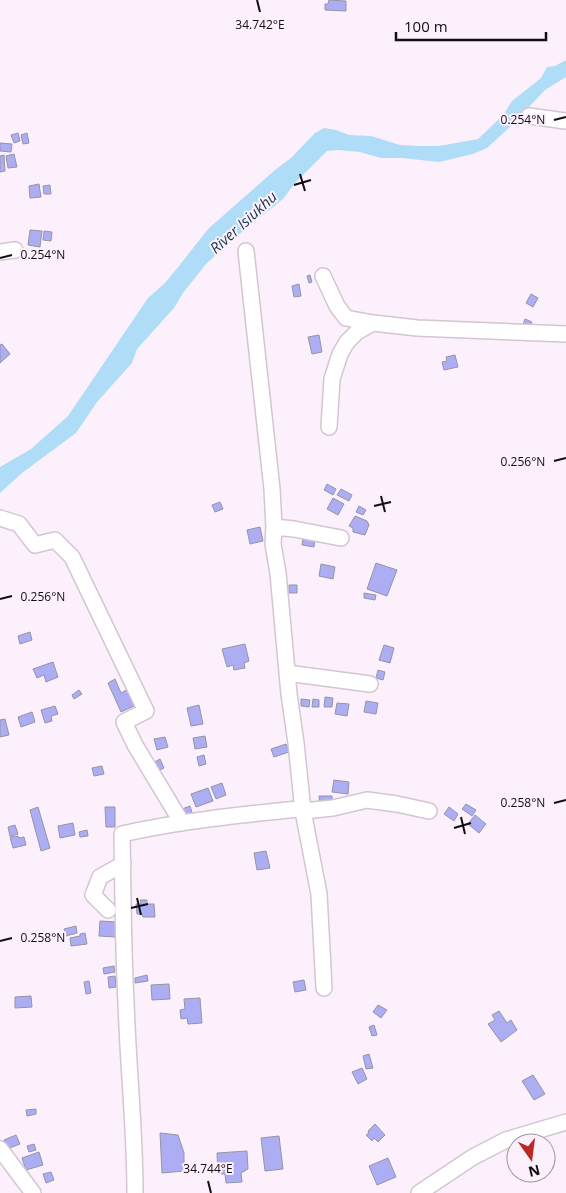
<svg xmlns="http://www.w3.org/2000/svg" width="566" height="1193" viewBox="0 0 566 1193" font-family="'Open Sans',sans-serif">
  <style>
    .water { fill: #afddf7 }
    .building { fill: #adadf4; stroke: #9495a3 }
    .lines { fill: none; stroke-linecap: round; stroke-linejoin: round }
    .minor-casing { stroke: #d3c6d2; stroke-width: 18 }
    .minor { stroke: #fff; stroke-width: 15 }
    .ticks { fill: none; stroke: #120e12; stroke-width: 2 }
    .labels { text-anchor: middle; dominant-baseline: central; stroke-width: 4; stroke-linejoin: round; paint-order: stroke }
    .water-label { font-size: 15px; font-style: italic; fill: #15394b; stroke: #fcf0fc }
    .ticks-label { font-size: 12px; text-anchor: middle; fill: #120e12; stroke: #fcf0fc; stroke-width: 4; stroke-linejoin: round; paint-order: stroke }
  </style>
  <rect width="100%" height="100%" fill="#fcf0fc"/>
  <path class="water" d="M566 60V77L545 90 510 127 487 148 473 154 439 162 402 158H381L360 152 338 150 327 151 295 183 283 199 237 236 206 264 183 293 174 308 137 349 132 363 97 402 76 433 22 473 0 493V467L31 449 68 416 148 298 165 283 179 266 208 229 275 170 291 158 315 133 324 128 336 130 349 135 371 136 400 145 421 146H439L478 139 504 114 512 101 541 78 547 67 555 66Z"/>
  <path class="building" d="M329 0 346 1V11L325 10V4H328Z
    M18 133 20 141 14 143 11 135Z
    M27 133 29 143 23 144 21 135Z
    M0 143 12 144 11 152 0 151Z
    M14 154 17 167 8 168 6 156Z
    M4 155 5 171 0 172V156Z
    M39 184 41 197 30 198 29 186Z
    M50 185 51 194H44L43 186Z
    M30 230 42 231 40 247 28 245Z
    M44 231 52 232 51 241 43 240Z
    M310 275 312 282 309 283 307 276Z
    M299 284 301 296 294 297 292 286Z
    M531 294 538 298 533 307 526 303Z
    M525 319 532 322 528 332 521 330Z
    M319 335 322 352 312 354 308 337Z
    M2 344 10 354 0 363V345Z
    M455 355 458 367 444 370 442 362 447 361 446 357Z
    M327 484 336 489 333 495 324 490Z
    M341 489 352 495 349 501 337 495Z
    M333 498 344 504 338 515 327 509Z
    M220 502 223 509 215 512 212 505Z
    M359 506 366 510 363 515 356 512Z
    M355 516 367 521 369 525 365 535 353 532V528L349 526Z
    M260 527 263 541 250 544 247 530Z
    M303 537 315 538 314 547 302 545Z
    M376 563 397 570 387 596 367 589Z
    M321 564 335 567 333 579 319 576Z
    M289 585H297V593H289Z
    M364 593 376 595 375 600 364 598Z
    M30 632 32 640 20 644 18 636Z
    M245 644 249 661 244 663 245 668 234 670 233 665 227 667 222 649Z
    M384 645 394 648 390 663 379 660Z
    M53 662 58 677 46 682 44 675 37 678 33 669Z
    M378 670 385 672 383 680 376 678Z
    M115 679 121 693 130 688 138 704 121 712 108 683Z
    M79 690 82 694 74 699 72 695Z
    M325 697 333 698 332 707H324Z
    M301 699 310 700 309 707 301 706Z
    M313 699 319 700V707H312Z
    M366 701 378 703 376 714 364 712Z
    M337 703 349 704 347 716 335 714Z
    M199 705 203 724 191 726 187 708Z
    M55 706 58 714 51 716 52 721 45 723 41 710Z
    M32 712 35 722 21 727 18 717Z
    M5 719 9 735 0 737V720Z
    M205 736 207 747 195 749 193 738Z
    M165 737 168 747 157 750 154 739Z
    M286 744 289 752 274 757 271 749Z
    M204 755 206 764 199 766 197 757Z
    M160 759 164 768 155 773 151 764Z
    M102 766 104 774 94 776 92 768Z
    M334 780 349 782 348 794 332 792Z
    M222 783 226 795 216 799 211 787Z
    M208 788 213 801 196 807 191 794Z
    M319 796H332V804L320 805Z
    M466 804 476 810 472 816 462 809Z
    M190 806 193 816 184 818 182 809Z
    M38 807 50 848 41 851 30 810Z
    M105 807H115V827H106Z
    M449 807 458 814 454 821 444 814Z
    M475 815 486 824 479 833 468 824Z
    M73 823 75 835 60 838 58 826Z
    M15 825 18 834 10 836 8 827Z
    M87 830 88 836 80 837 79 832Z
    M18 836 19 838 24 837 26 845 13 848 10 837Z
    M266 851 270 868 257 870 254 853Z
    M140 900H147V904H154L155 917H143L142 914H137L136 904H141Z
    M100 921 116 922V937L99 936Z
    M76 926 77 933 66 936 64 929Z
    M85 933 87 944 71 946 70 938 80 936V934Z
    M114 966 115 972 104 974 103 968Z
    M147 975 148 981 135 983V978Z
    M115 976 116 987 109 988 108 977Z
    M304 980 306 990 295 992 293 982Z
    M89 981 91 993 86 994 84 982Z
    M169 984 170 999 152 1000 151 985Z
    M31 996 32 1007 15 1008V997Z
    M200 998 202 1023 188 1024 187 1018 181 1019 180 1010 185 1009 184 999Z
    M378 1005 387 1010 381 1018 373 1012Z
    M499 1011 507 1023 511 1020 517 1030 501 1042 488 1024 495 1020 492 1015Z
    M374 1025 377 1035 372 1036 369 1027Z
    M369 1054 373 1068 366 1069 363 1056Z
    M362 1068 367 1079 358 1084 352 1072Z
    M533 1075 545 1094 534 1100 522 1081Z
    M36 1109V1114L27 1116 26 1110Z
    M375 1124 385 1135 378 1142 374 1138 372 1141 366 1135 369 1133 368 1131Z
    M160 1133 178 1135 184 1153V1171L162 1173Z
    M16 1135 20 1144 7 1149 4 1140Z
    M279 1136 283 1169 265 1171 261 1138Z
    M34 1144 36 1150 29 1152 27 1146Z
    M247 1151 248 1169 241 1173 242 1182 226 1183 225 1174H218L217 1153Z
    M39 1152 43 1165 26 1170 22 1158Z
    M388 1158 396 1177 377 1185 369 1166Z
    M51 1172 54 1180 46 1183 43 1174Z"/>
  <g class="lines">
    <defs>
      <path id="minor" d="M529 116 566 121
        M246 251 272 489 274 527
        M0 252 15 250
        M323 276 337 306 346 318 373 323
        M329 427 332 379 340 354 347 342 357 332 373 323 417 328 566 334
        M0 518 19 524 35 545 55 540 72 557 146 711 124 722 135 745 182 823
        M341 538 294 529 274 527 273 544 278 573 289 694 296 743 303 811 333 808 367 800 397 804 429 811
        M287 673 370 684
        M108 910 93 895 100 877 123 864
        M0 1149 33 1193
        M135 1193C135 1129 128 1066 126 1002 123 947 123 890 122 834 180 821 239 815 298 809L303 811 319 894 324 988
        M419 1193 473 1157 506 1140 566 1122"/>
    </defs>
    <use href="#minor" class="minor-casing"/>
    <use href="#minor" class="minor"/>
  </g>
  <path class="ticks" d="M257 0 260 12M554 120 566 117M300 174 305 191M294 185 311 180M0 258 12 255M554 461 566 458M381 496 385 512M374 506 391 502M0 599 12 596M554 803 566 800M461 817 465 834M454 828 471 823M137 898 141 915M131 908 148 904M0 941 12 938M208 1181 211 1193"/>
  <g class="labels">
    <g class="water-label">
      <text transform="translate(243 222) rotate(-42)">River Isiukhu</text>
    </g>
  </g>
  <g class="ticks-label">
    <text x="260" y="29">34.742°E</text>
    <text x="523" y="124">0.254°N</text>
    <text x="43" y="259">0.254°N</text>
    <text x="523" y="466">0.256°N</text>
    <text x="43" y="601">0.256°N</text>
    <text x="523" y="807">0.258°N</text>
    <text x="43" y="942">0.258°N</text>
    <text x="208" y="1173">34.744°E</text>
  </g>
  <g transform="translate(531 1158) rotate(166)"><circle r="24" fill="#fcf0fc" stroke="#9e969e"/>
  <path d="M0-4L9 19L0 12L-9 19Z" fill="#b92a24"/>
  <text y="-8" font-size="14" font-weight="bold" text-anchor="middle" fill="#120e12">N</text>
  </g>
  <path d="M396 32v8h150v-8" fill="none" stroke="#120e12" stroke-width="2.5"/>
  <text x="404" y="32" font-size="15" fill="#120e12" stroke="#fcf0fc" stroke-width="4" paint-order="stroke">100 m</text>
</svg>
